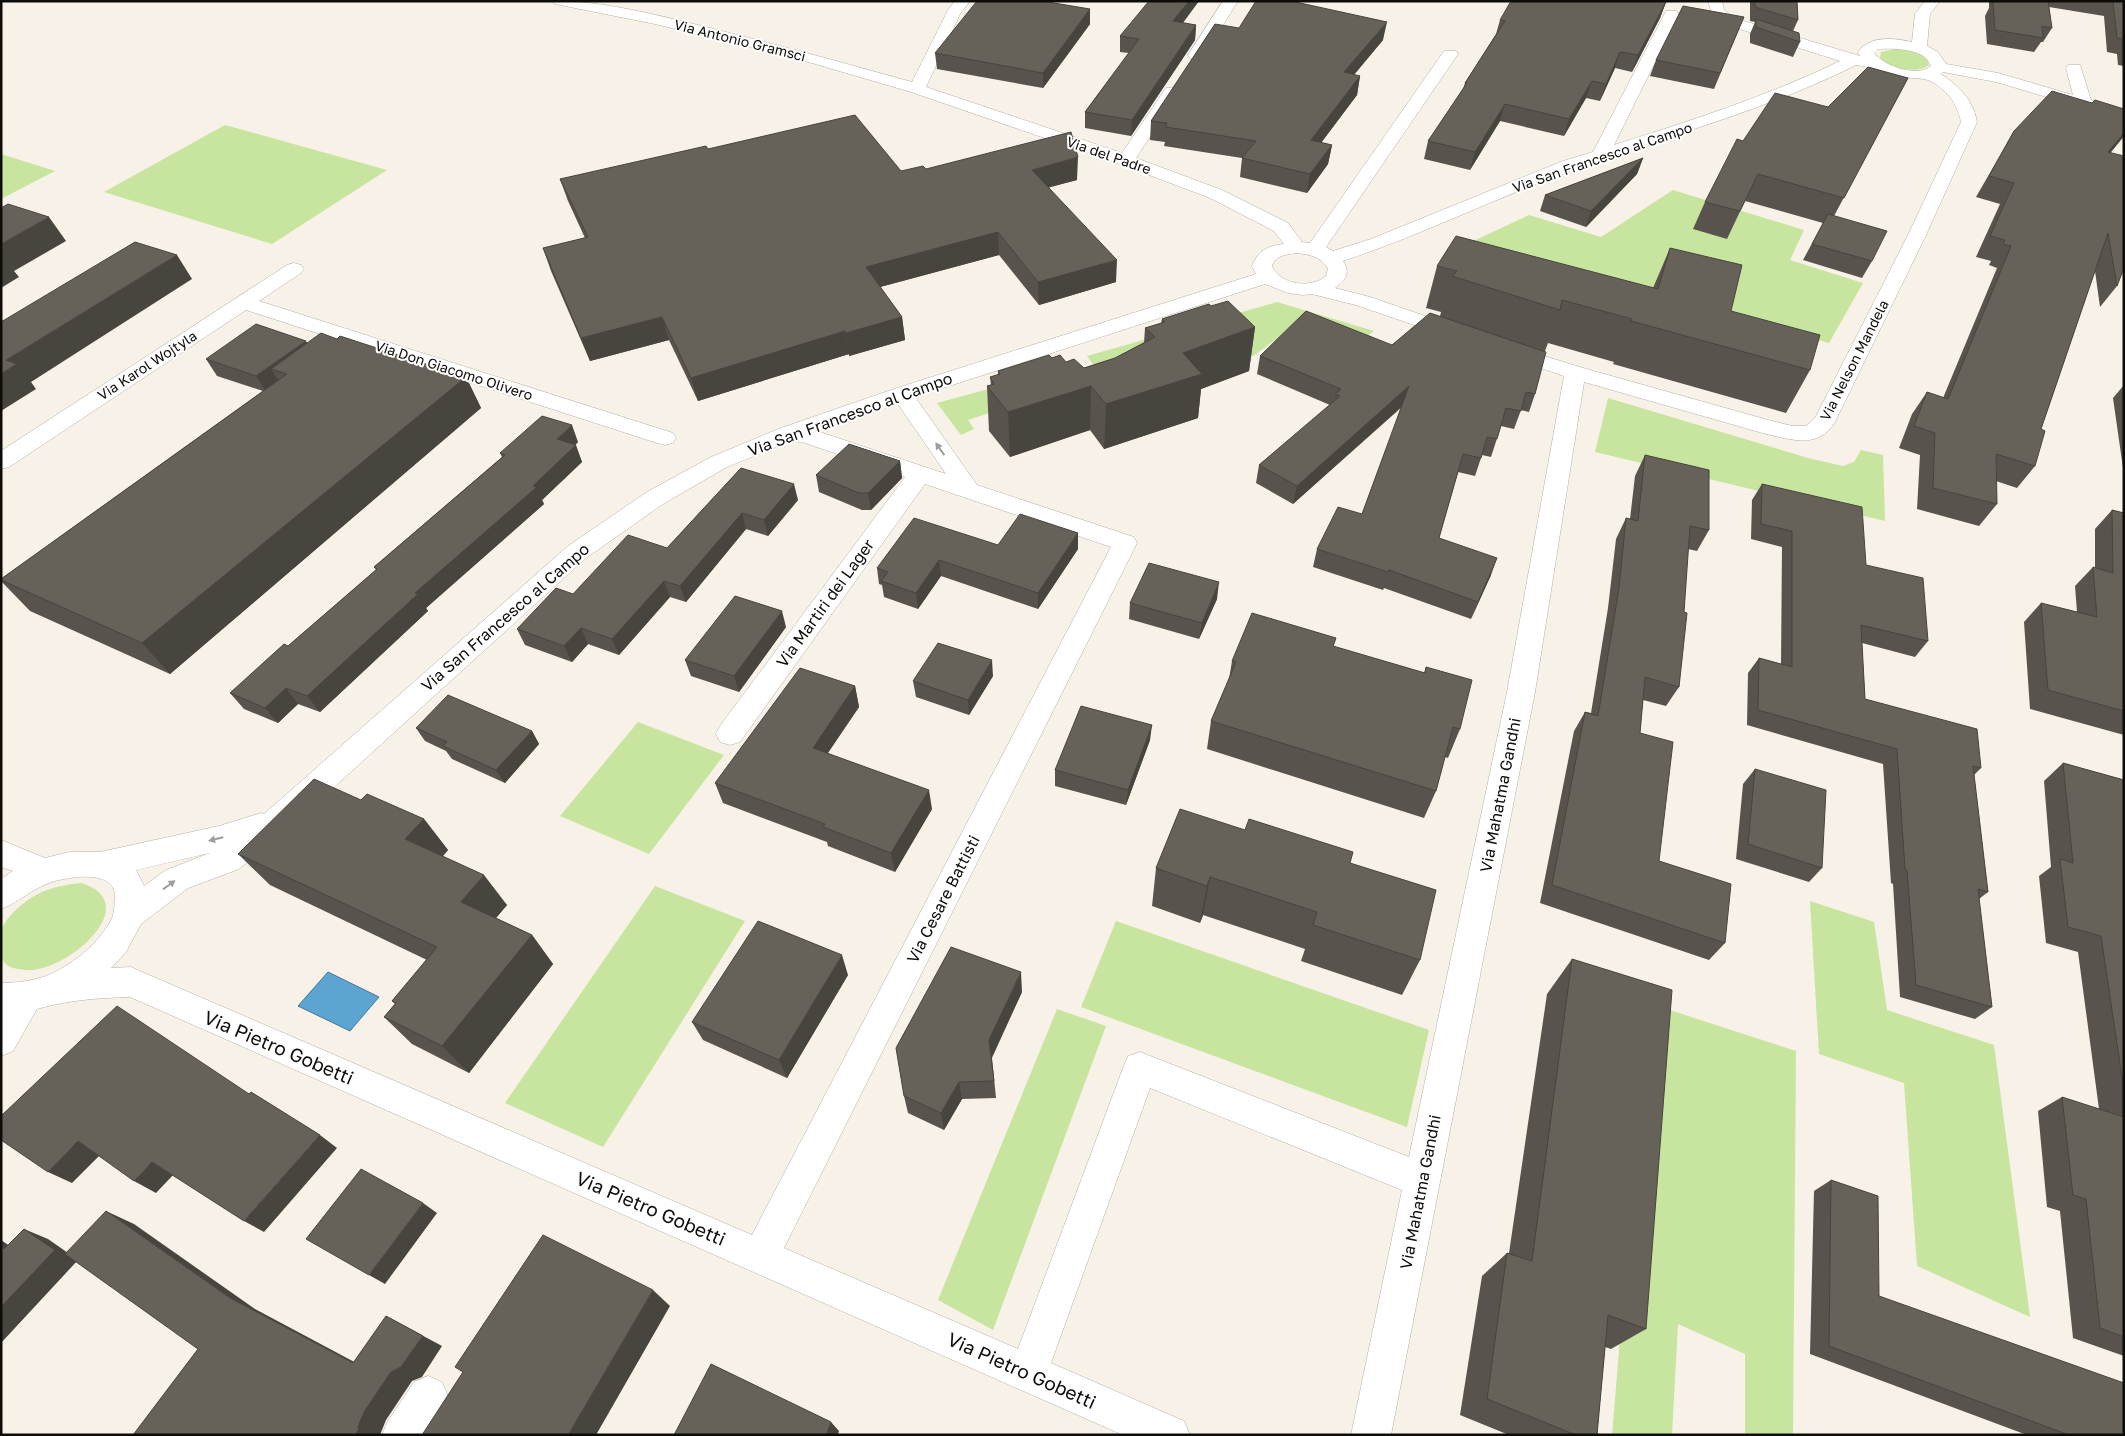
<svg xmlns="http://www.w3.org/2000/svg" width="2125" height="1436" viewBox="0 0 2125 1436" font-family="'Golos Text',sans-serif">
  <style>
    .green { fill: #c7e59f }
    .water { fill: #5ca4d2; stroke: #457696 }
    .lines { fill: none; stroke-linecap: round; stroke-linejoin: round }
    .minor-casing { stroke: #b6b1a7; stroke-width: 1 }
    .minor { fill: #fff; fill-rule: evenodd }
    .wall { fill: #58544d }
    .shaded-wall { fill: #47453e }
    .building { fill: #666259; stroke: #47453e }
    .oneway { fill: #9f9e9d }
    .labels { text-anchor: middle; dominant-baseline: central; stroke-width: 4; stroke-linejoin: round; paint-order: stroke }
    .far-street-label { font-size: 14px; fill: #0e0c09; stroke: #fff }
    .street-label { font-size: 16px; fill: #0e0c09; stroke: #fff }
    .near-street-label { font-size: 19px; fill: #0e0c09; stroke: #fff }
  </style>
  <rect width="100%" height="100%" fill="#f7f1e7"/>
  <path class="green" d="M1894 49C1905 50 1927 51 1929 65 1916 75 1891 68 1880 58L1881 52Z
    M225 125 387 170 272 244 104 192Z
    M1 154 55 171 1 199Z
    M1673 190 1804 230 1790 260 1863 283 1829 343 1465 245 1529 215 1601 237Z
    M1277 302 1374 331 1356 345 1298 324 1246 361 1053 392 968 420 974 429 961 435 937 403 992 388 1102 377 1087 356Z
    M1608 398 1808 458 1843 466 1854 462 1861 450 1883 455 1885 521 1595 452Z
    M638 722 724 755 649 854 560 816Z
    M81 883C147 903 66 974 25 970 9 968 1 966 1 948 1 943 1 937 1 933 3 920 20 905 31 898 46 888 63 885 81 883Z
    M655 886 745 921 603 1147 505 1103Z
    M1810 901 1874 922 1887 1010 1994 1045 2030 1317 1917 1266 1904 1083 1819 1054Z
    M1116 921 1429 1030 1407 1127 1081 1007Z
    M1648 1003 1796 1051 1793 1435H1750L1745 1433V1354L1678 1324 1672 1435H1612Z
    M1057 1009 1106 1026 993 1330 938 1300Z"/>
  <path class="water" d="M328 972 379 997 350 1031 298 1006Z"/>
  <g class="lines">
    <defs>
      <path id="minor" d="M553 1C605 1 656 15 706 27 775 44 844 63 912 82L948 10 955 1H970L960 14 926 87 1122 153 1166 88H1178L1180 91 1136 158 1222 190 1288 223 1302 242 1310 243 1444 51H1456L1458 54 1326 247 1333 251 1371 239 1563 161 1593 152 1666 11H1676L1679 14 1614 145C1690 121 1768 96 1840 61L1724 24 1712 15 1708 1H1722L1724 10 1734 18 1860 56 1858 52C1870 35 1894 38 1912 42L1915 14 1925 1H1940L1930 14 1927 46 1938 52 1946 64 1998 73 2073 95 2066 68 2068 65H2080L2091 100 2124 110V120L1996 82 1943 72 1941 74C1959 87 1973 99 1977 122L1926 235 1835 422C1818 449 1793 440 1766 434L1584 382 1535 692 1391 1435H1351L1402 1190 1150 1088 1051 1363 1184 1421 1190 1435H1123L130 997C98 998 68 1000 37 1009L13 1051 1 1056V983C16 983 32 981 46 976 71 966 96 946 110 922 114 916 114 908 115 901 119 869 74 876 55 881 35 886 20 902 1 909V879L13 871 1 867V840L45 858 69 852H100L219 826 261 813 264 814 568 546 647 492 711 457 781 428 894 389 1256 274 1252 266C1258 250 1268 246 1284 244L1274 231 1210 198 1120 164 911 92 788 56 655 24 555 4ZM1878 49C1894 48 1926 48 1931 66 1917 78 1884 66 1874 53ZM1856 65C1870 66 1880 73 1894 76 1902 78 1923 78 1928 80 1946 88 1958 104 1961 122L1908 235 1815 418 1806 426H1792L1768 420 1583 368 1509 345 1502 347 1498 351 1502 355 1564 376 1507 692 1409 1157 1140 1052 1128 1056 1123 1068 1018 1349 784 1248 1137 543 1134 537 977 485 915 397 1265 284 1288 293 1303 295 1312 294 1356 305 1449 337 1456 339 1463 337 1466 333 1463 329 1370 297 1335 288C1347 280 1350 272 1343 261 1422 235 1497 197 1576 169 1669 135 1767 110 1856 65ZM1296 253C1309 254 1322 257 1328 269L1326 276C1311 289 1280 285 1272 266 1275 255 1286 255 1296 253ZM898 404 946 474 817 431ZM791 441 802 442 905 477 720 726 716 734 720 742 730 745 740 742 925 484 1111 547 752 1235 142 972 131 967 111 968 126 952 141 924 188 888 239 869 289 828 586 558 663 504 727 467ZM210 853 166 870 144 886 136 870Z
        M1223 1H1238L1202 58H1190L1188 55Z
        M294 263 301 265 304 269 301 273 259 301 673 433 676 438 673 443 665 445 657 443 246 310 9 467 1 469V451L287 265Z
        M428 1376 442 1382 448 1396 442 1410 426 1435H382L388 1421 414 1382Z"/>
    </defs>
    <use href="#minor" class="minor-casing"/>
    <use href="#minor" class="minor"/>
  </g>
  <path class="wall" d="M1199 1 1183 23 1196 25 1195 40 1131 136 1085 128V112L1129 53 1120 52V36Z
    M1750 1H1797L1798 20 1793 31 1800 42 1793 57 1750 43V34L1755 22 1750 21Z
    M1989 1H2124V66L2118 65 2117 54 2107 52 2104 16 2049 7 2052 28 2043 42H2041L2034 52 1987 44 1985 16 1989 8Z
    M1666 2 1660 18 1632 72 1615 68 1600 101 1586 98 1564 136 1500 121 1470 170 1424 159 1428 141 1463 89 1465 83 1496 34 1500 20Z
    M1090 9V24L1043 88 937 69 935 53Z
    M1744 17 1714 89 1650 76 1656 60Z
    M1239 28 1383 40 1354 75 1360 76 1357 95 1321 143 1332 145 1328 164 1307 193 1240 177 1242 158 1164 146 1165 142 1150 140 1151 121Z
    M1908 78 1834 216 1872 261 1862 278 1803 260 1823 223 1745 201 1727 239 1693 229 1705 202 1743 141Z
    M2092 103 2124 109V136L2110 153 2117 286 2100 307 2095 271 2041 429 2035 466 2017 488 1996 481 1997 504 1979 526 1917 509 1920 455 1899 448 1912 414 1927 392 1943 398 1997 268 1989 265 1991 261 1976 257 2000 204 1976 197 2002 152 2014 131Z
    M708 149 901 171 926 169 1077 180 1049 187 1116 282 1039 305 999 255 880 287 902 317 905 340 849 356V354L698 401 669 340 590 361 551 271 543 248 585 238 568 201 560 179Z
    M1643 158 1637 174 1586 227 1540 211 1545 195Z
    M1670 248 1731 311 1810 370 1786 413 1613 364 1614 362 1548 343 1545 351 1535 394 1529 412 1521 410 1514 429 1501 426 1491 457 1482 455 1475 476 1458 472 1439 538 1491 575 1471 619 1384 588 1383 590 1313 567 1317 549 1362 514 1402 407 1293 504 1256 483 1259 465 1330 405 1257 374 1260 356 1392 345 1440 316 1441 312 1426 308 1437 266 1653 288Z
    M1211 306 1255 327 1249 371 1201 389 1198 418 1104 449 1090 430 1010 457 989 431 987 386 991 385 990 377 998 375V371L1052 358 1084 368 1115 358 1144 343 1145 328 1161 323 1162 319Z
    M337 339 466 377 481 408 170 674 30 611 1 581V579L263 391 217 376 206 359 307 343Z
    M2124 385V475L2113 398Z
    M578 442 575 445 582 462 542 500 544 504 426 608 428 611 320 712 298 704 278 723 244 709 230 693 288 646 376 570 374 567 502 457 500 453Z
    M1645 455 1709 530 1697 551 1688 549 1679 687 1666 706 1643 700 1640 733 1659 861 1725 943 1709 960 1540 903 1574 731 1585 712 1591 713 1608 608 1616 539 1626 518 1630 519 1635 476Z
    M900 461 902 478 871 510H862L819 492 816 475Z
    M741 468 798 500 768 536 746 529 686 602 670 597 619 655 588 644 572 662 525 645 517 629 573 594 667 548Z
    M1762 484 1866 565 1928 641 1915 657 1862 643 1865 699 1981 768 1974 775 1988 892 1979 899 1992 1007 1975 1019 1900 997 1893 884 1891 883 1883 764 1747 725 1748 673 1759 658 1781 664 1782 547 1751 539 1752 500Z
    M2112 510 2124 513V735L2030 709 2024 622 2041 603 2077 612 2075 586 2093 567 2095 568V529Z
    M1078 533V549L1038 609 941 576 918 609 884 597 882 585 879 584 877 568 998 545Z
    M1217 599 1199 639 1129 619 1130 603Z
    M786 627 739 692 691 676 685 660Z
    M1336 638 1333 647 1424 673 1426 667 1460 729 1448 758 1445 757 1436 791 1424 818 1207 749 1211 721 1229 679 1232 661Z
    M993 676 969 715 916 697 913 681Z
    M855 686 859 707 828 753 932 809 895 872 828 846 827 842 723 803 715 783Z
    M416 728 532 731 539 744 505 783 452 759 446 751 425 741Z
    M1150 740 1126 805 1055 786V770Z
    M2063 763 2124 780V1356L2073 1338 2060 1211 2047 1207 2038 1111 2062 1097 2099 1109 2078 952 2046 943 2039 876 2051 867 2044 781Z
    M1755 769 1822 868 1809 882 1736 859 1743 784Z
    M361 800 424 819 448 850 443 856 507 905 496 918 532 935 553 964 469 1073 412 1044 384 1017 395 1004 392 1001 427 960 270 885 238 854Z
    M1350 863 1420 960 1402 995 1301 961 1305 949 1203 915 1200 923 1152 906 1156 868Z
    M1572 959 1646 1329 1611 1349 1605 1347 1597 1435H1509L1460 1415 1482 1276 1507 1253H1509L1547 994Z
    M848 975 787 1078 703 1040 692 1022Z
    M1022 992 992 1058 996 1098 962 1099 944 1130 908 1113 904 1096Z
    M1831 1180 1879 1296 2124 1435H2027L1810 1354 1814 1191Z"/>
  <path class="shaded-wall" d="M1189 1H1199L1172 36 1173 21Z
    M1666 2 1660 18 1632 72 1638 55Z
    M1090 9V24L1043 88V73Z
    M1387 22 1383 40 1340 91 1344 72Z
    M1196 25 1195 40 1131 136 1132 120Z
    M1620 52 1615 68 1600 101 1606 84Z
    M1360 76 1357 95 1308 160 1311 140Z
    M1592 81 1586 98 1564 136 1569 119Z
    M1505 104 1500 121 1470 170 1475 152Z
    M2124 133V136L2094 173 2108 152Z
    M1332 145 1328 164 1307 193 1310 174Z
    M1078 157 1077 180 1032 192V170Z
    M1643 158 1637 174 1586 227 1591 211Z
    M49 217 66 241 14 271 19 277 1 288V244Z
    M998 232 999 255 869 290 866 267Z
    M177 255 192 279 31 382 36 389 1 411V374L6 360Z
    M1117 260 1116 282 1039 305 1038 282Z
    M662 317 669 340 590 361 581 338Z
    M902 317 905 340 849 356 846 333Z
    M1255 327 1249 371 1201 389 1198 418 1104 449 1106 404 1183 353Z
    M845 331 849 354 698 401 691 378Z
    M306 341 316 357 287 374 271 369 280 383 267 393 256 376Z
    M466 377 481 408 170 674 142 643Z
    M1091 386 1090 430 1010 457 1008 412Z
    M1409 386 1404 404 1293 504 1297 486Z
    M572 425 578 442 564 456 557 439Z
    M576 445 582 462 542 500 544 504 426 608 428 611 320 712 307 696 415 593 533 486Z
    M900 461 902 478 871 510 868 493Z
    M794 484 798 500 768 536 764 520Z
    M742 513 746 529 686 602 680 586Z
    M1078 533V549L1038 609V593Z
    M1497 558 1491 575 1471 619 1478 602Z
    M939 560 941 576 918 609 916 593Z
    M664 581 670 597 619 655 612 639Z
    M1219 582 1217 599 1199 639 1202 623Z
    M782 611 786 627 739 692 734 676Z
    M581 628 588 644 572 662 564 646Z
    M992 660 993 676 969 715 968 700Z
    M855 686 859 707 818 767 813 748Z
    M286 688 298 704 278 723 265 708Z
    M1152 725 1150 740 1126 805 1128 790Z
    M532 731 539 744 505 783 496 770Z
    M929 790 932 809 895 872 891 853Z
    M424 819 448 850 430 871 405 839Z
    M484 875 507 905 484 932 461 902Z
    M1210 877 1203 915 1200 923 1207 886Z
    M532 935 553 964 469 1073 442 1046Z
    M842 955 848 975 787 1078 779 1060Z
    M1021 972 1022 992 991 1058 989 1040Z
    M959 1082 962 1099 944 1130 941 1113Z
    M320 1135 337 1148 264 1232 244 1221Z
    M78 1141 101 1154 72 1183 48 1172Z
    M152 1162 174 1174 156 1193 134 1181Z
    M423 1203 437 1213 385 1284 369 1275Z
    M106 1211 134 1224 255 1309 375 1373 353 1363 230 1298Z
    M24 1229 48 1239 78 1260 1 1343V1307Z
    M1 1240 29 1259 4 1249 1 1247Z
    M653 1290 670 1306 596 1435H568Z
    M386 1316 442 1346 422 1377 412 1381 386 1420 380 1435H355Z
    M831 1422 839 1431 838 1435H826Z"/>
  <path class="building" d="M977 1H1042L1090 9 1043 73 935 53Z
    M1149 1H1189L1173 21 1196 25 1132 120 1085 112 1139 39 1120 36Z
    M1256 1H1291L1387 22 1344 72 1360 76 1311 140 1332 145 1310 174 1242 158 1256 141 1166 127 1167 123 1151 121 1215 24 1239 28Z
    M1511 1H1662L1666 2 1638 55 1620 52 1606 84 1592 81 1569 119 1505 104 1475 152 1428 141 1467 83H1465L1505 21 1500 20Z
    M1755 1H1797L1798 20 1755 7Z
    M1998 1H2048L2052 28 2042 26 2043 38 1995 30 1993 2H1998Z
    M2110 1H2124V39L2117 38 2113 2Z
    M1683 6 1744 17 1720 73 1656 60Z
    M1756 19 1799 33 1800 42 1756 27Z
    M1868 67 1908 78 1844 198 1758 174 1740 211 1705 202 1737 139 1743 141 1775 93 1828 107Z
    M2052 91 2092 103 2095 100 2124 109V133L2108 152 2124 156V268L2117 286 2108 233 2041 429 2045 431 2035 466 1996 454 1997 504 1933 488 1935 433 1914 426 1927 392 1948 399 2011 246 2003 244 2005 240 1990 236 2014 183 1989 176 2014 131Z
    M855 115 901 171 923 166 926 169 1071 132 1078 157 1032 170 1117 260 1038 282 998 232 866 267 902 317 846 333 845 331 691 378 662 317 581 338 543 248 588 237 560 179 706 146 708 149Z
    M1643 158 1591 211 1545 195Z
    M8 204 49 217 1 244V208Z
    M1828 214 1887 231 1872 261 1812 244Z
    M1456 236 1658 289 1670 248 1742 265 1731 311 1820 335 1810 370 1631 321 1632 319 1562 300 1560 310 1452 276 1457 271 1437 266Z
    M135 242 177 255 6 360 17 364 1 374V322Z
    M1228 301 1255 327 1183 353 1202 374 1106 404 1091 386 1008 412 987 386 994 384 990 377 1000 374 998 371 1049 355 1052 358 1060 355 1066 362 1074 359 1084 368 1115 358 1155 337 1145 328 1165 322 1162 319 1209 304 1211 306Z
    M1306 311 1392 345 1430 313 1546 352 1535 394 1526 392 1521 411 1506 408 1497 439 1487 437 1481 458 1463 454 1439 538 1497 558 1478 602 1389 570 1388 572 1317 549 1338 507 1362 514 1409 386 1297 486 1259 465 1340 396 1335 394 1341 389 1260 356Z
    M256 324 306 341 256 376 206 359Z
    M321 333 337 339 340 336 466 377 142 643 1 580V579L287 374 271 369Z
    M542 416 572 425 557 439 576 445 533 486 537 487 415 593 418 594 307 696 286 688 265 708 230 693 284 644 288 646 377 569 374 567 505 455 500 453Z
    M849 444 900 461 868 493H859L816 475Z
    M1645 455 1709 470V530L1690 526 1684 612 1687 613 1679 687 1645 677 1640 733 1673 742 1659 861 1731 884 1725 943 1552 885 1585 712 1598 716 1619 588 1626 518 1638 521Z
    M741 468 794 484 764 520 742 513 680 586 664 581 612 639 581 628 564 646 517 629 556 588 573 594 628 535 667 548Z
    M1762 484 1862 507 1866 565 1923 578 1928 641 1861 625 1865 699 1977 729 1981 768 1973 766 1988 892 1978 889 1992 1007 1916 985 1907 870 1905 869 1897 749 1758 710 1759 658 1792 667V531L1761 524Z
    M2112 510 2124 513V711L2048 690 2041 603 2097 617 2093 567 2113 573Z
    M1020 514 1078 533 1038 593 939 560 916 593 881 581 888 572 877 568 914 518 998 545Z
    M1149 563 1219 582 1202 623 1130 603Z
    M735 596 782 611 734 676 685 660Z
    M1252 613 1336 638 1333 646 1425 673 1426 667 1472 680 1460 729 1453 727 1436 791 1211 721 1236 662 1232 661Z
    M938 643 992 660 968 700 913 681Z
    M800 668 855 686 813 748 929 790 891 853 823 827 825 824 715 783Z
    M448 695 532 731 496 770 443 746 447 742 416 728Z
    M1081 706 1152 725 1128 790 1055 770Z
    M2063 763 2124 780V1091L2101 936 2068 927 2060 859 2073 863Z
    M1755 769 1826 790 1822 868 1748 844Z
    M314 779 361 800 367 794 424 819 405 839 484 875 461 902 532 935 442 1046 384 1017 396 1003 392 1001 437 947 238 854Z
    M1180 809 1245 830 1249 819 1353 852 1350 863 1436 890 1420 960 1313 925 1317 912 1210 877 1207 886 1156 868Z
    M758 921 842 955 779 1060 692 1022Z
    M951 947 1021 972 989 1040 994 1081 959 1082 941 1113 904 1096 896 1048Z
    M1572 959 1672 990 1646 1329 1608 1315 1597 1435H1576L1487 1399 1507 1253 1532 1261Z
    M117 1006 249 1094 251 1092 320 1135 244 1221 152 1162 134 1181 78 1141 48 1172 1 1140V1116Z
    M2062 1097 2124 1117V1337L2100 1328 2086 1199 2073 1195Z
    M361 1169 423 1203 369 1275 306 1239Z
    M1831 1180 1878 1196 1879 1296 2124 1383V1435H2069L1829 1346Z
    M106 1211 230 1298 353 1363 386 1316 423 1336 401 1367 391 1372 364 1412 358 1427 359 1429 355 1435H133L198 1349 65 1254Z
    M24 1229 55 1250 1 1307V1247L4 1249Z
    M543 1235 653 1290 568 1435H422L463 1372 455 1367Z
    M711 1364 831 1422 826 1435H674Z"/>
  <defs><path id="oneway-solid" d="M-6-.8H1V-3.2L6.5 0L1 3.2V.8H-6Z" transform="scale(1.25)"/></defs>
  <g class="oneway">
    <use href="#oneway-solid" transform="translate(940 449) rotate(-125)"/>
    <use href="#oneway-solid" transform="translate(216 839) rotate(166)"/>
    <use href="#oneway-solid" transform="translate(169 885) rotate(-36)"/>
  </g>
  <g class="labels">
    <g class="far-street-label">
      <text transform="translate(740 40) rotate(14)">Via Antonio Gramsci</text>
      <text transform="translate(1109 155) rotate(19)">Via del Padre</text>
      <text transform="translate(1602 157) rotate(-19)">Via San Francesco al Campo</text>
      <text transform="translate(1854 360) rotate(-63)">Via Nelson Mandela</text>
      <text transform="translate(147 365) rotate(-33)">Via Karol Wojtyla</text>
      <text transform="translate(454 370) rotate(18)">Via Don Giacomo Olivero</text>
    </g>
    <g class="street-label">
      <text transform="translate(850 414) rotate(-20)">Via San Francesco al Campo</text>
      <text transform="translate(825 603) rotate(-54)">Via Martiri dei Lager</text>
      <text transform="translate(505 617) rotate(-41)">Via San Francesco al Campo</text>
      <text transform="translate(1500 795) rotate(-79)">Via Mahatma Gandhi</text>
      <text transform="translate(943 899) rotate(-63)">Via Cesare Battisti</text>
      <text transform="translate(1420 1192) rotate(-79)">Via Mahatma Gandhi</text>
    </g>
    <g class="near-street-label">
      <text transform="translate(279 1047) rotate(23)">Via Pietro Gobetti</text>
      <text transform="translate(651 1208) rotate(23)">Via Pietro Gobetti</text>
      <text transform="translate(1022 1370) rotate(24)">Via Pietro Gobetti</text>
    </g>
  </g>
  <rect width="2125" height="1436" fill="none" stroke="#0e0c09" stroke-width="5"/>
</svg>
